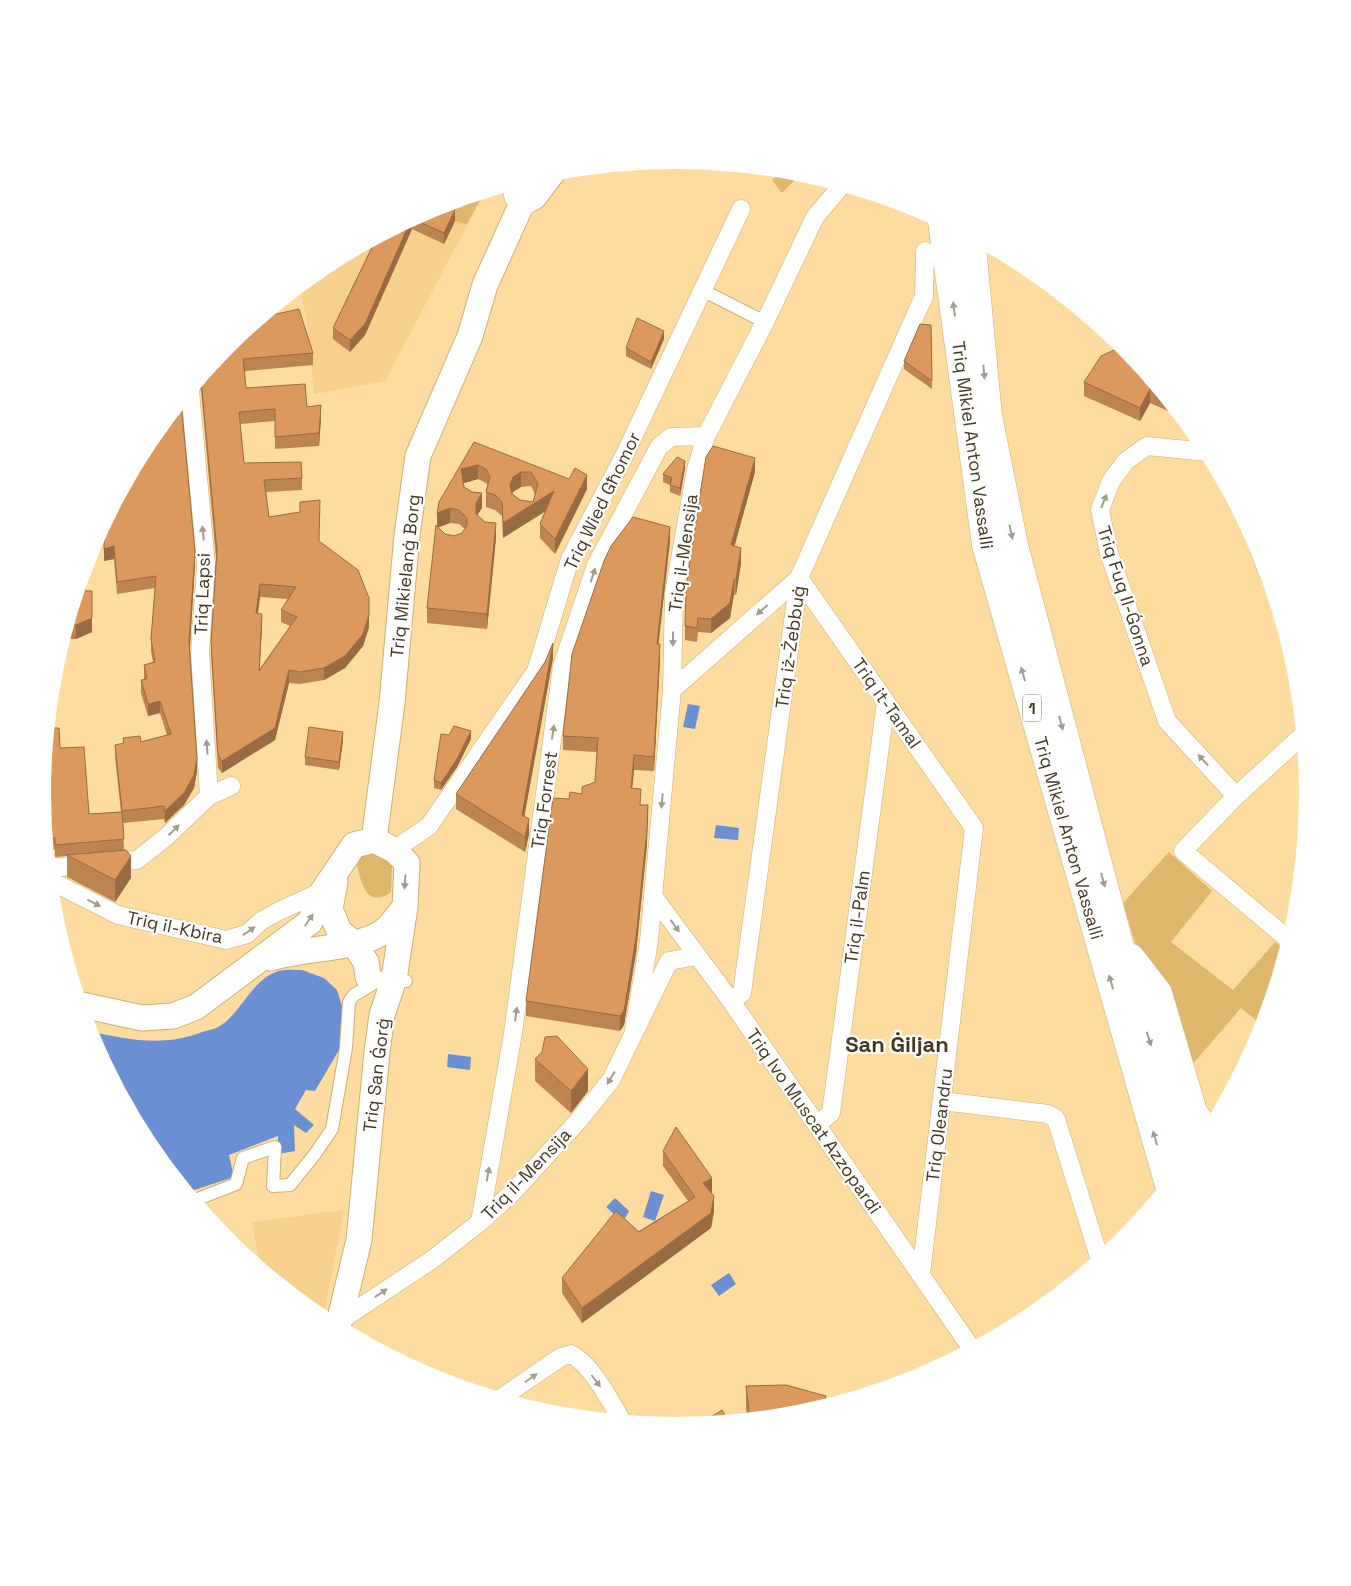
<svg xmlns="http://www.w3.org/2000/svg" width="1351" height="1586" viewBox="0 0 1351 1586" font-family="'Space Grotesk',sans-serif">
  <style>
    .built { fill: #f6d08c }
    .green { fill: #deb66c }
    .water { fill: #6a90d3 }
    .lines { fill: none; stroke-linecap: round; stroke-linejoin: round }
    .pedestrian-casing { stroke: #cfae72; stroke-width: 14 }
    .minor-casing { stroke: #cfae72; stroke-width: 19 }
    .secondary-casing { stroke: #cfae72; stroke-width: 27 }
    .trunk-casing { stroke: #cfae72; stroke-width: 29 }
    .pedestrian { stroke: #fff; stroke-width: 12 }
    .minor { stroke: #fff; stroke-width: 18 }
    .secondary { stroke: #fff; stroke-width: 25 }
    .trunk { stroke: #fff; stroke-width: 28 }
    .wall { fill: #bc8451; fill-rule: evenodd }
    .shaded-wall { fill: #996b42 }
    .building { fill: #db995e; stroke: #996b42; fill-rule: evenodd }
    .oneway { fill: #a29c8f }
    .labels { text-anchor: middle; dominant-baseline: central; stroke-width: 4.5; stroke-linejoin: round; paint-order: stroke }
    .shield { fill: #fff; stroke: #7e7462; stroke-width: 1 }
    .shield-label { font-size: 16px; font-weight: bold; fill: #46381f }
    .street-label { font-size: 18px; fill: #46381f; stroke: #fff }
    .district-label { font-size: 22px; font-weight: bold; fill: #46381f; stroke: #fff }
  </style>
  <rect width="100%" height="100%" fill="#fedb9e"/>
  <path class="built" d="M484 193 385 381 314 394 307 320 299 287 324 267 434 208Z
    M344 1210 324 1313 315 1312 260 1267 252 1222Z"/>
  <path class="green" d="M784 171 802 173 782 193 772 180Z
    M484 193 467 224 455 221 434 208Z
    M372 850 392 863 391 892C367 910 361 882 357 865L363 854Z
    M1169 852 1212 891 1171 942 1233 990 1275 942 1286 951 1263 1026 1241 1008 1191 1066 1137 949 1123 903Z"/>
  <path class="water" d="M688 704 700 706 695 729 683 727Z
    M716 825 739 828 738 840 714 838Z
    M302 970 324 978 337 990 343 1009 339 1050 315 1091 306 1090 295 1109 314 1125 306 1133 294 1125 295 1151 278 1154V1136L229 1155 234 1177 188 1192 149 1144 89 1031C128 1040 164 1047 202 1032 208 1030 215 1029 220 1026 242 1012 253 978 279 971 286 969 295 970 302 970Z
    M448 1054 471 1057 470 1070 447 1067Z
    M651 1191 664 1195 655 1221 643 1217Z
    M615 1198 629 1211 623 1222 606 1207Z
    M729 1273 736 1284 719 1296 711 1285Z"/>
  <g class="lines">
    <defs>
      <path id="pedestrian" d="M702 290 765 322
        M195 1200 236 1184 243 1158 275 1147 273 1186 290 1185 315 1154 332 1129 346 1048 349 1002 354 995 384 977 406 981"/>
      <path id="minor" d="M190 391 206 564 200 654 209 796
        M1207 452 1147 446 1126 461 1111 481 1100 510 1109 553 1167 721 1236 796
        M1258 546 1267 571
        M672 690 799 578 974 828 921 1274
        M394 850 429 826 536 671 570 559 623 458 741 209
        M50 868 137 860 166 837 209 796 231 786
        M51 881 118 915 226 940 247 934 261 921 279 911 323 891
        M653 896 731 1001 972 1349
        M1289 940 1183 851 1236 796 1303 735
        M731 1001 742 993 799 578 924 296 925 251
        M633 1035 649 941 672 690 674 593 696 469 706 436 765 322 815 217 842 185
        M942 1101 1048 1114 1056 1119 1100 1260
        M817 1125 831 1113 886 702
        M480 1222 513 1033 562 666 596 565 659 447 671 437 706 436
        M334 1321 341 1320 433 1259 480 1222 513 1192 578 1121 611 1080 669 961 697 956
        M501 1398 561 1357 571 1354C592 1365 610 1401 622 1421"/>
      <path id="secondary" d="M374 840 392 703 407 535 418 456 470 336 485 285 522 203 534 197 553 172
        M335 882 330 909 339 931 354 944 366 962 368 977
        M271 958C302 948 362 949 384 931 392 925 398 915 405 907
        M82 1005 142 1018 173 1016 196 1007 310 922 323 891 354 845 374 840
        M338 1327 359 1240 377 1052 382 1015 394 979 405 907 407 863 394 850 374 840"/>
      <path id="trunk" d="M519 182 518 195 522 203
        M942 221 986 545 1169 1185
        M971 236 988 416 1014 545 1119 943 1188 1162
        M1131 958 1158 993 1193 1112 1205 1129"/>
    </defs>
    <use href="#pedestrian" class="pedestrian-casing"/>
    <use href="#minor" class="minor-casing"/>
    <use href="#secondary" class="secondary-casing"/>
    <use href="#trunk" class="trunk-casing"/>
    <use href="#pedestrian" class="pedestrian"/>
    <use href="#minor" class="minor"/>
    <use href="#secondary" class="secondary"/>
    <use href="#trunk" class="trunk"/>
  </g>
  <path class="wall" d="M434 208 455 221 444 244 412 229 365 335 350 352 333 339V328L376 239Z
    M931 325 932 389 904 369V361Z
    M664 339 651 369 626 356V348Z
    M228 345 313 353V365L245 371 246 388 307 407 321 418 319 446 275 449V421L240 424 244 463 302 478V490L266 492 269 517 319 542 369 627 363 646 345 668 324 680 300 684 289 683 275 740 222 773 218 768 211 654V642L216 558 201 390 196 384ZM260 597 288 599 281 610V622L290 626 259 670 262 626 258 613Z
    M1123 346 1182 417 1150 403 1140 421 1084 396V382Z
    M149 441 195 564 190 649 197 771 194 788 184 805 165 823 164 819 123 823 124 850 131 878 115 902 67 877V856L55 857V850L48 849 42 793 60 748 89 814 121 812 115 757V745L123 744V738L141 742 167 735 160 713 148 716 141 693V680H144V665L153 662 151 651V639L155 588 117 594 114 559 104 561V536L98 537Z
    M474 442 587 489 555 554 540 538V524L545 511 503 538 502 516 495 510 486 507V492L488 486 486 483 478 479 464 483V487L482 508 477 515 496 538 487 629 427 623V608L437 526ZM531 486 535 494 533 502 520 500 512 494 513 492 521 487ZM450 523 459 524 465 529 462 533 454 536 445 534 438 527Z
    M685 468 680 496 670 492V485L663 482V474Z
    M755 472 734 546 741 563 736 595 734 594 730 618 711 633 698 632 697 642 685 640V626Z
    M670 541 658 644 660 659 654 771 634 770 632 788 641 805 647 844 636 953 624 1025 620 1031 526 1016V1001L569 799 582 794 595 782 597 752 563 750V736Z
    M85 569V591L92 632 76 639H64Z
    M553 658 524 816 529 834 525 852 456 809V794Z
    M471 739 457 767 441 790 434 788V780Z
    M343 740 339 770 305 765V757Z
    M542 1052 588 1091 571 1113 535 1081V1059Z
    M663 1151 712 1193H711L714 1211 711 1228 582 1323 562 1293V1278L688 1201 663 1166Z
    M746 1386 826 1406 799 1414 747 1419 746 1408Z"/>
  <path class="shaded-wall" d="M455 210V221L444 244V233Z
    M411 220H412V229L365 335 350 352V340Z
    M664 331V339L651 369V362Z
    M1150 389V403L1140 421V408Z
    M321 405V418L319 446V433Z
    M755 458V472L731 559V545Z
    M685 461V468L680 496V488Z
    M478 465V479L461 484V469Z
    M521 472V487L513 492 510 500V485L513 477Z
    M587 475V489L555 554V539Z
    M554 491V506L503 538V523Z
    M482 493V508L476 517V503Z
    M450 508V523L437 528V513Z
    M496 523V538L487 629V614Z
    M104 525V536L98 537Z
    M670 527V541L657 658V644Z
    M114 546V559L104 561V549Z
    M741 548V563L736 595V580Z
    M195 552V564L189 655V642Z
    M734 580V594L730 618 711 633V619Z
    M260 584V597L256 625V613Z
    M262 614V626L259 683V671Z
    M369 615V627L363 646 345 668 324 680V668Z
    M92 618V632L76 639V625Z
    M553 643V658L522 830V815Z
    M660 644V659L654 771V757Z
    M289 670V683L275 740 222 773V761Z
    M160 701V713L148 716V704Z
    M471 731V739L457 767 441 790V783Z
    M343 732V740L339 770V762Z
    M634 755V770L631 802V788Z
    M197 759V771L194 788 184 805 165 823V811Z
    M648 805 647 844 636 953 624 1025 620 1031V1016Z
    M529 819V834L525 852V837Z
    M131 856V878L115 902V880Z
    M588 1069V1091L571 1113V1091Z
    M712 1178V1193L703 1198V1183Z
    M714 1196V1211L711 1228 582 1323V1308Z
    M826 1396V1406L823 1407Z"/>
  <path class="building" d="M445 205 455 210 444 233 413 219 434 208Z
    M411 220 365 324 350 340 333 328 376 239Z
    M299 309 313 353 243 359 246 388 305 384 307 407 321 405 319 433 275 437V409L239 412 244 463 301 462 302 478 264 480 269 517 300 512V502L320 500 319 541 358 570 369 598V615L363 634 345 656 324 668 300 672 289 670 275 728 222 761 218 755 211 642 217 551 201 379 228 345 263 317ZM260 584 296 587 281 610 297 617 259 671 262 614 256 613Z
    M637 318 664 331 651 362 626 348Z
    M920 324 931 325 932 381 904 361Z
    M1123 346 1164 396 1150 389 1140 408 1084 382 1101 356Z
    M181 402 195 552 189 642 197 759 194 775 184 793 165 811 164 806 122 811 115 745 124 743 123 738 140 736 141 742 171 734 160 701 148 704 141 680 147 679 144 665 155 662 151 639 156 576 117 582 114 546 104 549V525L149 441Z
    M474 442 569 479 575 468 587 475 555 539 540 524 554 491 503 523 502 502 495 495 486 492 490 477 486 469 478 465 461 469 464 487 472 492 482 493 476 503V514L485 522 496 523 487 614 427 608 436 525 445 534 454 536 462 533 467 525V518L459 510 450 508 437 513 439 502ZM521 472H531L538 484 533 502 520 500 512 494 510 485 513 477Z
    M713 446 755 458 731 545 741 548 736 580H734L730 603 711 619 698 618 697 628 685 626 686 589 701 488 706 457Z
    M677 457 685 461 680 488 670 485 672 478 663 474Z
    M633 517 670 527 657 644H660L654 757 634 755 631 788 641 789 640 805H648L647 830 636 938 624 1011 620 1016 526 1001 553 798 569 799 570 792 582 794V787L595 782 598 738 563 736 572 654 604 561 611 546Z
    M85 569V591H92V618L76 625H68Z
    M553 643 522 815 529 819 525 837 456 794 545 662Z
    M454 726 471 731 457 759 441 783 434 780 441 734 449 735Z
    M309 727 343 732 339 762 305 757Z
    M49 728H59L60 748 84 747 89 814 122 812 124 839 55 845V838H47L42 793Z
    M126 850 131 856 115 880 67 855Z
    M557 1036 588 1069 571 1091 535 1059 542 1052 545 1037Z
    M676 1127 712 1178 703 1183 714 1196 711 1213 582 1308 562 1278 616 1211 639 1232 695 1197 663 1151Z
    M786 1385 826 1396 823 1407 799 1414 750 1419 746 1386Z
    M722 1410 728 1421 700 1424Z"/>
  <defs><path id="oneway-solid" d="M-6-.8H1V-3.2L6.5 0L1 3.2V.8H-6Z" transform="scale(1.25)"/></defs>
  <g class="oneway">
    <use href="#oneway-solid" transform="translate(954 309) rotate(-98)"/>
    <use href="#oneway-solid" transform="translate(984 372) rotate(85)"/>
    <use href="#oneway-solid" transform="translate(1104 501) rotate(-68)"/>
    <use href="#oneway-solid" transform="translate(1011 532) rotate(78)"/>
    <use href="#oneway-solid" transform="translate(203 533) rotate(-96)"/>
    <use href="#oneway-solid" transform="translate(593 575) rotate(-72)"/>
    <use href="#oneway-solid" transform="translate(762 610) rotate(138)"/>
    <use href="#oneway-solid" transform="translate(673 639) rotate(91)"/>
    <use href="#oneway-solid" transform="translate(1023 674) rotate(-106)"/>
    <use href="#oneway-solid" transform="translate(1061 723) rotate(75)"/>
    <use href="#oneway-solid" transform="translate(553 732) rotate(-82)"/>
    <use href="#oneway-solid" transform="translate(207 747) rotate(-94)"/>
    <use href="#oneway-solid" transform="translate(1203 760) rotate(-133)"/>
    <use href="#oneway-solid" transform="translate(662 801) rotate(95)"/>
    <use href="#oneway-solid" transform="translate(174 830) rotate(-44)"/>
    <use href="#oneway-solid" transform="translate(1103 880) rotate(75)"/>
    <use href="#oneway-solid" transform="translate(405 882) rotate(94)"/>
    <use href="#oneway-solid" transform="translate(94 903) rotate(27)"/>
    <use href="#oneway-solid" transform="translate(309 920) rotate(-56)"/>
    <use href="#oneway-solid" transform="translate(675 926) rotate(54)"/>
    <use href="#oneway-solid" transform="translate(249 931) rotate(-34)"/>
    <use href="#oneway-solid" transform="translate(1111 982) rotate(-106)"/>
    <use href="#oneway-solid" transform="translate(516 1014) rotate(-82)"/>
    <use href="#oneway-solid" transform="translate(1149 1039) rotate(73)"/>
    <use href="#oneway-solid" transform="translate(611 1078) rotate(121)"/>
    <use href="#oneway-solid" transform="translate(1155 1138) rotate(-106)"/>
    <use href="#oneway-solid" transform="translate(488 1174) rotate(-80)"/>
    <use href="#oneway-solid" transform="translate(381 1293) rotate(-33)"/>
    <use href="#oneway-solid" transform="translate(531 1378) rotate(-35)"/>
    <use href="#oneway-solid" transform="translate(596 1381) rotate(53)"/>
  </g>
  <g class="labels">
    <rect class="shield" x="1023" y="694.5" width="18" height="27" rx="4"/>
    <g class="shield-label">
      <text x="1032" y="708">1</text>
    </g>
    <g class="street-label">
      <text transform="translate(973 445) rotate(82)">Triq Mikiel Anton Vassalli</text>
      <text transform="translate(602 501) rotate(-64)">Triq Wied Għomor</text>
      <text transform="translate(683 553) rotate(-82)">Triq il-Mensija</text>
      <text transform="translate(405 576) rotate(-84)">Triq Mikielanġ Borg</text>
      <text transform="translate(202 594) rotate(-88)">Triq Lapsi</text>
      <text transform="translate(1126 596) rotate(72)">Triq Fuq Il-Ǵonna</text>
      <text transform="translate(790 647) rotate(-82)">Triq iż-Żebbuġ</text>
      <text transform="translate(887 703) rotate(55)">Triq it-Tamal</text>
      <text transform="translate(544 800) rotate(-82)">Triq Forrest</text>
      <text transform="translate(1069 838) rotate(74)">Triq Mikiel Anton Vassalli</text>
      <text transform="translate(857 917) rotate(-82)">Triq il-Palm</text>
      <text transform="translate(175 927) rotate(12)">Triq il-Kbira</text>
      <text transform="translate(376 1075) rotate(-83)">Triq San Ġorġ</text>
      <text transform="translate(814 1121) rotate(55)">Triq Ivo Muscat Azzopardi</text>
      <text transform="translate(939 1125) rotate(-83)">Triq Oleandru</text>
      <text transform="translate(526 1174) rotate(-46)">Triq il-Mensija</text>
    </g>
    <g class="district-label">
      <text x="897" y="1044">San Ġiljan</text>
    </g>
  </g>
  <path d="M0 0H1351V1586H0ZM51 793a624 624 0 1 1 1248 0a624 624 0 1 1-1248 0Z" fill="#fff" fill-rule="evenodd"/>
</svg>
